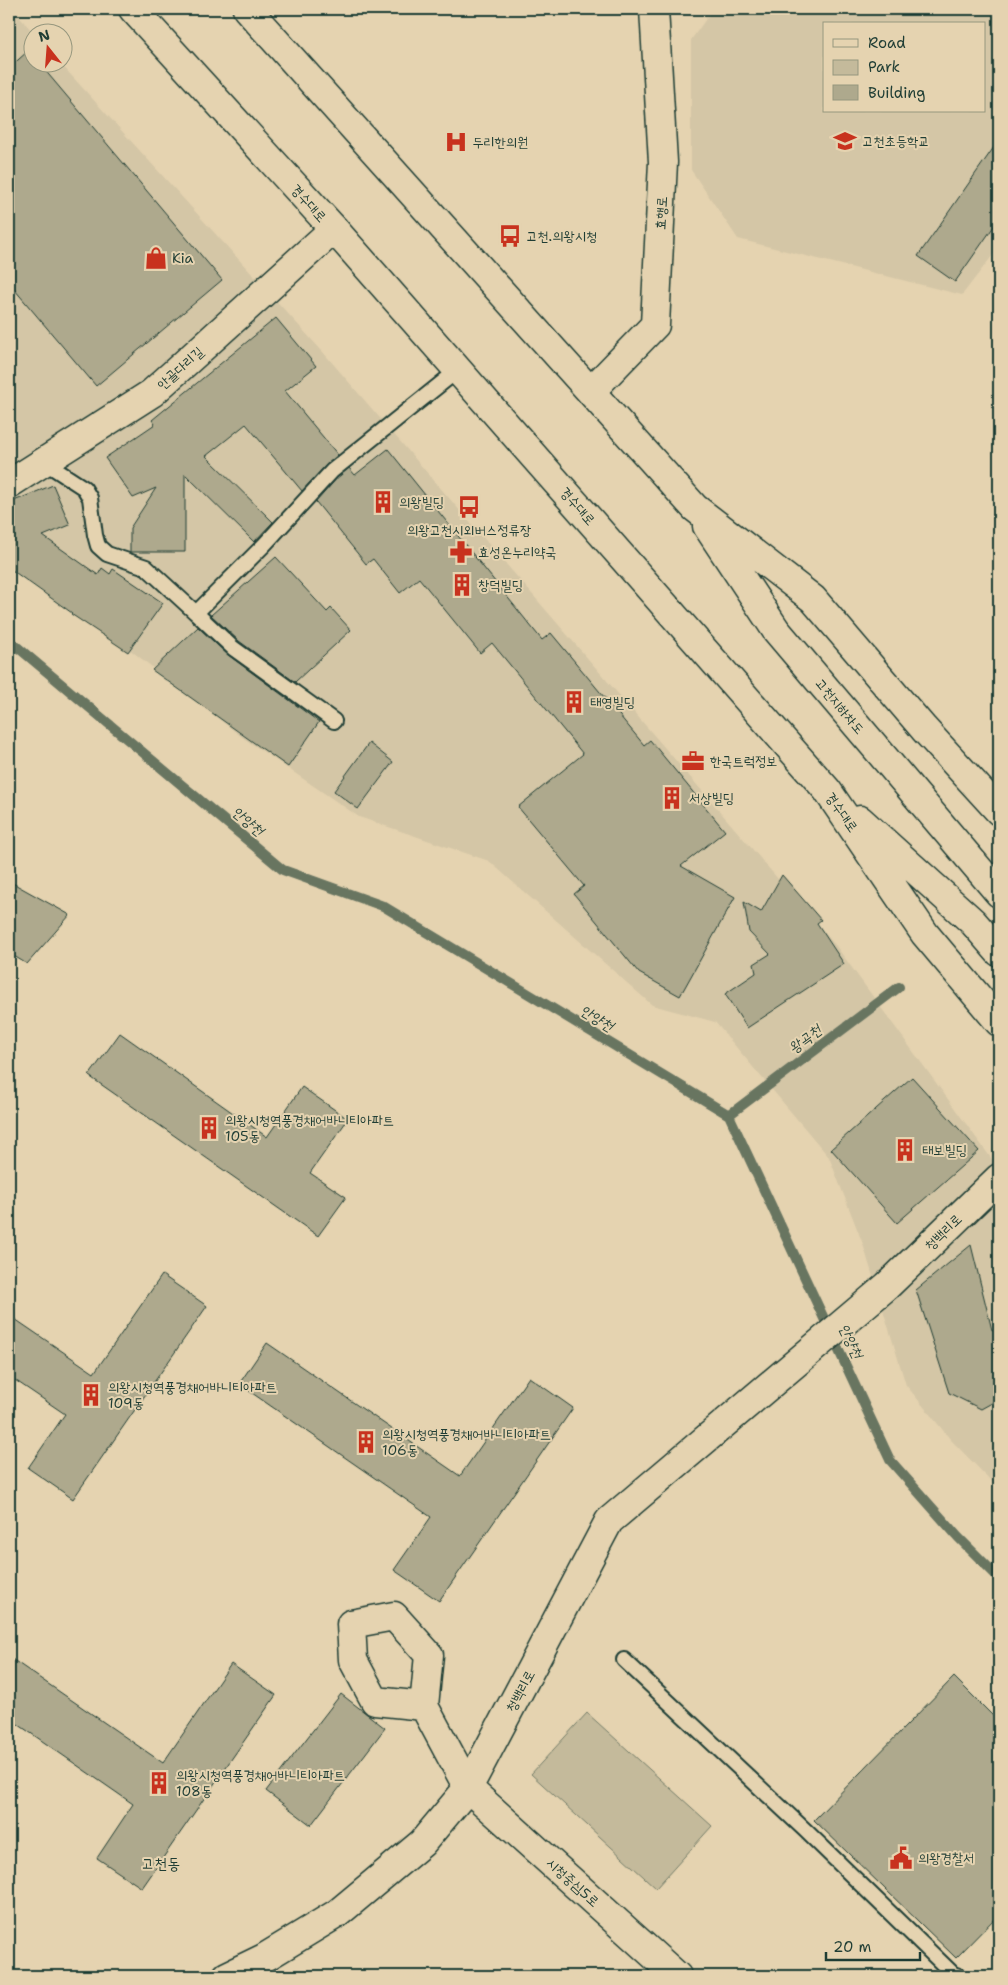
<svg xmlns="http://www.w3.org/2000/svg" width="1008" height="1985" viewBox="0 0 1008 1985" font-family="'Shantell Sans','Poor Story',sans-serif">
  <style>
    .built { fill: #d4c6a6; fill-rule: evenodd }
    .park { fill: #c4ba9b; stroke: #727c68 }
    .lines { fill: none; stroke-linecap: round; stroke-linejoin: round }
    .stream { stroke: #677461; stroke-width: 10 }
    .building { fill: #aea98d; stroke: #1f3d34 }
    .service-casing { stroke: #1f3d34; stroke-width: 18 }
    .minor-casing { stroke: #1f3d34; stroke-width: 31 }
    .primary-casing { stroke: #1f3d34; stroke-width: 31 }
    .service { stroke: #e5d3b0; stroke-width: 14 }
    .minor { stroke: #e5d3b0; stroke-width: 28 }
    .primary { stroke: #e5d3b0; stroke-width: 28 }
    .labels { text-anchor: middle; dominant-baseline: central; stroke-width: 4; stroke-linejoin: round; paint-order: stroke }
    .poi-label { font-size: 14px; fill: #1f3d34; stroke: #e5d3b0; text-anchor: start }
    .street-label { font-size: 14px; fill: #1f3d34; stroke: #e5d3b0 }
    .water-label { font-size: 15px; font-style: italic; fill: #2b463c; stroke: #e5d3b0 }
    .quarter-label { font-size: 16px; fill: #1f3d34; stroke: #e5d3b0 }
  </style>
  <rect width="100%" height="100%" fill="#e5d3b0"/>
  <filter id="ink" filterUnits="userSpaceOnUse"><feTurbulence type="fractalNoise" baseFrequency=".02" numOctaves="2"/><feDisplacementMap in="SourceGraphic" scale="10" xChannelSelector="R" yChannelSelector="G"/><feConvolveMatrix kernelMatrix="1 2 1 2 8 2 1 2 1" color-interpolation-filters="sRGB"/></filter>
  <g filter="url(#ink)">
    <path class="built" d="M9 9H12L33 32 32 62 60 63 322 351 836 946 999 1169V1489L951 1440 906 1385 863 1244 829 1157 715 1022 652 1005 489 861 359 817 242 737 52 589 9 562Z
      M713 9H999V247L962 295 738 239 691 170V40ZM824 24H984V111H824Z"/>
    <path class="park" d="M587 1713 712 1826 656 1888 531 1774Z"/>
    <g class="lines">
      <path class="stream" d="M9 640 283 870 383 906 729 1115 890 1460 958 1537 999 1578
        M729 1115 899 987"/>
    </g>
    <path class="building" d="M28 51 32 56V62H38L222 280 96 386 9 283V68Z
      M999 140V219L955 282 918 256Z
      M276 318 316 366 285 391 338 455 326 465 302 491 246 424 206 456 273 522 254 542 185 474V552H130V528L156 488 133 498 105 458 155 424 152 420Z
      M388 449 542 640 551 633 644 745 650 740 725 831 681 866 735 897 680 996 639 973 574 894 584 886 518 807 583 754 492 643 480 653 419 578 400 593 373 559 366 564 316 502 338 477 349 468 355 475Z
      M53 485 70 525 43 536 98 575 102 568 110 574 113 569 163 603 128 652 71 614 72 613 9 568V503Z
      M276 557 327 612 331 608 351 630 295 682 239 641 211 615Z
      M198 627 228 655 319 722 288 767 152 670Z
      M369 743 393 762 358 809 334 791Z
      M782 875 821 920 817 923 844 964 747 1028 725 994 756 973 754 964 770 954 749 932 744 902 761 912Z
      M9 881 70 915 27 964 9 953Z
      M120 1033 267 1137 302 1087 348 1119 310 1173 346 1197 318 1236 89 1076Z
      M912 1077 979 1151 897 1223 831 1149Z
      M971 1245 992 1330 999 1327V1399L981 1409 949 1393 916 1290Z
      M162 1275 207 1306 73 1499 28 1468 65 1414 9 1376V1315L94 1373Z
      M267 1343 460 1476 529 1377 573 1408 439 1601 394 1570 431 1517 239 1384Z
      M9 1657 163 1763 231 1664 276 1695 142 1888 97 1858 133 1804 9 1718Z
      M954 1677 999 1722V1914L956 1958 814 1820Z
      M341 1694 385 1728 311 1825 266 1791Z"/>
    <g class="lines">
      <defs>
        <path id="service" d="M44 462 84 488 90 498 95 535 98 546 107 554 146 567 196 613
          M334 721 233 648 196 613 264 545 332 471 458 370
          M624 1660 805 1830 953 1974 959 1976"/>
        <path id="minor" d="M591 391 655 325 663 162 654 9
          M9 484 152 393 334 229
          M424 1706 375 1701 353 1660 351 1624 394 1616 429 1655 424 1706 468 1788 677 1976
          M227 1976 264 1958 338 1913 422 1843 468 1788 609 1521 887 1286 999 1178"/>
        <path id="primary" d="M133 9 334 229 827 790 925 934 999 1022
          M247 9 695 508 813 599 924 729 999 811
          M707 526 776 630 999 893
          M860 820 973 922 999 952"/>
      </defs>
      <use href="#service" class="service-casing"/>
      <use href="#minor" class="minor-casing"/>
      <use href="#primary" class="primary-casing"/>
      <use href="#service" class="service"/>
      <use href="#minor" class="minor"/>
      <use href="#primary" class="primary"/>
    </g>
  </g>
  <defs>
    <symbol id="school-bare" viewBox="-9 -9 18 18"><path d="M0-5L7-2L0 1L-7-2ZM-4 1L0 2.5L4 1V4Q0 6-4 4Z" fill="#c8321e" stroke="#e5d3b0" stroke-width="2.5" paint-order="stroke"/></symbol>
    <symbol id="hospital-bare" viewBox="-9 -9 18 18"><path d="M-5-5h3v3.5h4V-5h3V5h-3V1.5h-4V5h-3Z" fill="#c8321e" stroke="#e5d3b0" stroke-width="2.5" paint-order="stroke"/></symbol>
    <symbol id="bus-bare" viewBox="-9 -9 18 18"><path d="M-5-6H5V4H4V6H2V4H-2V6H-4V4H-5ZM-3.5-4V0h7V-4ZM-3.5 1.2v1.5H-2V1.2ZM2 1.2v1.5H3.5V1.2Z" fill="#c8321e" stroke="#e5d3b0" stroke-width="2.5" paint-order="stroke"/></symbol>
    <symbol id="shop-bare" viewBox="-9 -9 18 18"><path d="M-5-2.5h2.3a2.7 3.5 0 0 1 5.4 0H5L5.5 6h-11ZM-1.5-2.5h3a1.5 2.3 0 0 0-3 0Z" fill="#c8321e" stroke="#e5d3b0" stroke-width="2.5" paint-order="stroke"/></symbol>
    <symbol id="building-bare" viewBox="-9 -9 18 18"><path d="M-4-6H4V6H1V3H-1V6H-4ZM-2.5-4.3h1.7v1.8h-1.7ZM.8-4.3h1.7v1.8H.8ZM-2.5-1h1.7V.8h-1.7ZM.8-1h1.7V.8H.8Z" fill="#c8321e" stroke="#e5d3b0" stroke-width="2.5" paint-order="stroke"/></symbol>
    <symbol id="pharmacy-bare" viewBox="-9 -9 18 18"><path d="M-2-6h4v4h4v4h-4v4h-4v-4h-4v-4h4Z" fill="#c8321e" stroke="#e5d3b0" stroke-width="2.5" paint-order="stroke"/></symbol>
    <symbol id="office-bare" viewBox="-9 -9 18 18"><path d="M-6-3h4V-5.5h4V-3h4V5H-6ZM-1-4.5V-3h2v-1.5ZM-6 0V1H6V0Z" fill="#c8321e" stroke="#e5d3b0" stroke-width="2.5" paint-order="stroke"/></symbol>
    <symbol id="civic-bare" viewBox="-9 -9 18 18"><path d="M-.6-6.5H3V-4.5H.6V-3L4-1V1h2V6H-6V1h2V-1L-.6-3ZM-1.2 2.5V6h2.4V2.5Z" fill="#c8321e" stroke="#e5d3b0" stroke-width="2.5" paint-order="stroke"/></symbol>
  </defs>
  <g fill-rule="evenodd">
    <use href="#school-bare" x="829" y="125" width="32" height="32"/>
    <use href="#hospital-bare" x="440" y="126" width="32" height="32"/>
    <use href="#bus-bare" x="494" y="220" width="32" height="32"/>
    <use href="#shop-bare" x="140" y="242" width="32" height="32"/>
    <use href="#building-bare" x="367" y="486" width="32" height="32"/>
    <use href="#bus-bare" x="453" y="491" width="32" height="32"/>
    <use href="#pharmacy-bare" x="445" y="536" width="32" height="32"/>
    <use href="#building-bare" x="446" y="569" width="32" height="32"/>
    <use href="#building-bare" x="558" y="686" width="32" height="32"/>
    <use href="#office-bare" x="677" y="745" width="32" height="32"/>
    <use href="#building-bare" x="656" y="782" width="32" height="32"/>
    <use href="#building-bare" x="193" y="1112" width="32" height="32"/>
    <use href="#building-bare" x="889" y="1134" width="32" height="32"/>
    <use href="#building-bare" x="75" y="1379" width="32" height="32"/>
    <use href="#building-bare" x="350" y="1426" width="32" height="32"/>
    <use href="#building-bare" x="143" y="1767" width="32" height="32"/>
    <use href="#civic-bare" x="885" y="1842" width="32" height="32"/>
  </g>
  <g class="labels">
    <g class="poi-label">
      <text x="862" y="141">고천초등학교</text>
      <text x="472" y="142">두리한의원</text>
      <text x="526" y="236">고천.의왕시청</text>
      <text x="172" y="258">Kia</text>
      <text x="399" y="502">의왕빌딩</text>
      <text x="469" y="530" text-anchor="middle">의왕고천시외버스정류장</text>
      <text x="478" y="552">효성온누리약국</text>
      <text x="478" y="585">창덕빌딩</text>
      <text x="590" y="702">태영빌딩</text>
      <text x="710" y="761">한국트럭정보</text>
      <text x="689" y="798">서상빌딩</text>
      <text x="225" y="1120">의왕시청역풍경채어바니티아파트<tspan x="225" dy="16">105동</tspan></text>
      <text x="922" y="1150">태보빌딩</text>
      <text x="108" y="1387">의왕시청역풍경채어바니티아파트<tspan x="108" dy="16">109동</tspan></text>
      <text x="382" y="1434">의왕시청역풍경채어바니티아파트<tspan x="382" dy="16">106동</tspan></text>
      <text x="176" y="1775">의왕시청역풍경채어바니티아파트<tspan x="176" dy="16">108동</tspan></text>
      <text x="918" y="1858">의왕경찰서</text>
    </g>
    <g class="street-label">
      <text transform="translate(309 203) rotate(48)">경수대로</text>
      <text transform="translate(661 213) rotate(-87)">효행로</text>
      <text transform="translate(180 368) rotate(-42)">안골다리길</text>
      <text transform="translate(578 506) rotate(49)">경수대로</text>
      <text transform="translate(840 706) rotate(50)">고천지하차도</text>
      <text transform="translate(842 812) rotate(55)">경수대로</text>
      <text transform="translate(943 1232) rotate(-44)">청백리로</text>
      <text transform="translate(520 1691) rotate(-62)">청백리로</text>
      <text transform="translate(573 1882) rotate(42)">시청중심5로</text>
    </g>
    <g class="water-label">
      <text transform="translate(248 821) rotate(40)">안양천</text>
      <text transform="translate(597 1018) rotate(31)">안양천</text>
      <text transform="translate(805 1039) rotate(-37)">왕곡천</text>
      <text transform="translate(851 1341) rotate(65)">안양천</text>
    </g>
    <g class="quarter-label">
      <text x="161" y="1863">고천동</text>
    </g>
  </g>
  <rect width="1008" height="1985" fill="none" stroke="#e5d3b0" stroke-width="30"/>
  <rect x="15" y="15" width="978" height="1955" fill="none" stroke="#1f3d34" stroke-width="2" filter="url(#ink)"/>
  <rect x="823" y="22" width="162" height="90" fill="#e5d3b0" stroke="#96977e"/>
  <rect x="833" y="39" width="25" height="8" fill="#e5d3b0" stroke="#96977e"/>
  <text x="868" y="48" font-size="15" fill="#1f3d34">Road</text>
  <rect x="833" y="60" width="25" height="15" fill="#c4ba9b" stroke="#96977e"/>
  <text x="868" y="72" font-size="15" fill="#1f3d34">Park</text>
  <rect x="833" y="85" width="25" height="15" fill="#aea98d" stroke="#96977e"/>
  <text x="868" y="98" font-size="15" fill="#1f3d34">Building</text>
  <g transform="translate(48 48) rotate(343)"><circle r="24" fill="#e5d3b0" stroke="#96977e"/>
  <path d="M0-4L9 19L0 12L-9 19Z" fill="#c8321e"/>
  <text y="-8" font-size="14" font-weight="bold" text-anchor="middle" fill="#1f3d34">N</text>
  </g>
  <path d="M826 1952v8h94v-8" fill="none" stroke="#1f3d34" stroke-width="2.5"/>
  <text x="833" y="1952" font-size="15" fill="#1f3d34" stroke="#e5d3b0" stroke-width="4" paint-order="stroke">20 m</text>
</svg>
